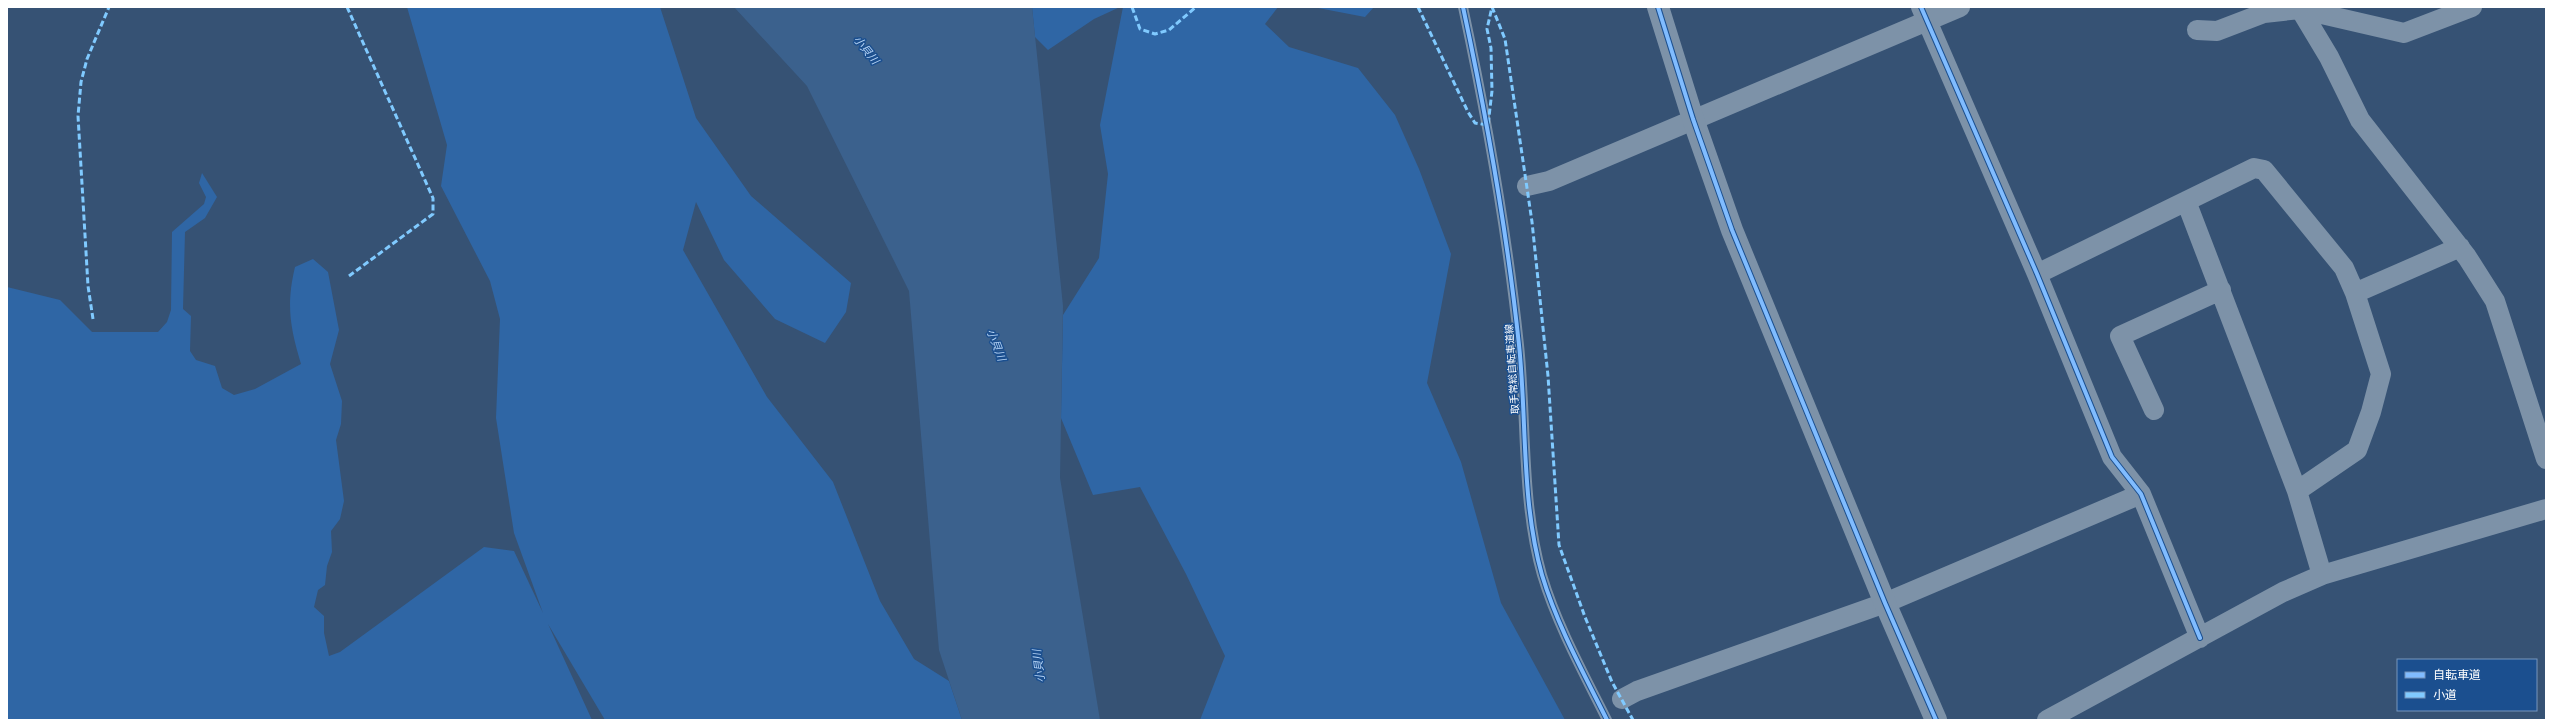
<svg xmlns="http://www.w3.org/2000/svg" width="2553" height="727" viewBox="0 0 2553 727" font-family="'DejaVu Sans','Noto Sans JP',sans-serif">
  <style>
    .green { fill: #2f66a5 }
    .water { fill: #3b618d }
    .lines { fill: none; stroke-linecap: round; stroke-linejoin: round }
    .service { stroke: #7d92a8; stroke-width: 10 }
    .minor { stroke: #7d92a8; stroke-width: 20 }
    .tertiary { stroke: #7d92a8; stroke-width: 22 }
    .quiet { stroke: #80caff; stroke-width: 3; stroke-dasharray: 6 3; stroke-linecap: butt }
    .cycleway-casing { stroke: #1b4f8f; stroke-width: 6 }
    .cycleway { stroke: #80bcff; stroke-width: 4 }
    .labels { text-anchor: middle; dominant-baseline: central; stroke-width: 3; stroke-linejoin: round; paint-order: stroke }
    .street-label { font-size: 10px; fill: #fff; stroke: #1b4f8f }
    .water-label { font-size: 11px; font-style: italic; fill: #b5d3f5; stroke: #1b4f8f }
  </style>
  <rect width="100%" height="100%" fill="#365274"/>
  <path class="green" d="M407 7H660L696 118 751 196 851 283 846 312 825 343 775 319 724 260 696 202 683 250 767 397 833 482 880 601 914 659 949 681 962 720H605L548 624 592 720H7V287L60 300 92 332H158L167 322 171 310 172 232 204 204 206 197 199 183 202 173 217 197 205 218 185 232 183 309 191 316 190 351 196 360 215 366 222 388 234 395 255 389 301 364C290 327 286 305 295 267L313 259 328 272 339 330 330 364 342 401 341 424 336 440 344 501 340 519 331 531 332 552 327 566 325 585 318 590 314 607 324 616V633L329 656 340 652 484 547 514 551 543 613 514 533 496 418 500 319 490 281 441 186 447 145Z
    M1032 7H1120L1094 19 1048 50 1035 37Z
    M1123 7H1278L1265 24 1289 47 1358 68 1395 115 1419 169 1451 254 1427 383 1461 462 1501 603 1565 720H1200L1225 656 1186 574 1140 487 1093 495 1061 418 1063 315 1099 258 1108 174 1100 125Z
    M1313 7H1374L1365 17Z"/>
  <path class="water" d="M734 7H1032L1063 306 1060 478 1100 720H962L939 650 909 291 807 86Z"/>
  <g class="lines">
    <path class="service" d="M1463 7C1487 119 1507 231 1519 345 1527 421 1521 501 1542 575 1557 625 1584 674 1607 720"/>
    <path class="minor" d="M1921 7 2037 274 2112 457 2141 494 2200 638
      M2299 7 2329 57 2360 120 2467 257 2495 301 2546 459
      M2197 30 2217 31 2264 13 2300 9 2404 33 2472 7
      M1527 186 1549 181 1960 7
      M2186 201 2297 491 2322 575
      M2037 274 2254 168 2264 170 2344 268 2355 293 2381 374 2371 412 2357 450 2297 491
      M2355 293 2460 247
      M2154 410 2120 336 2221 290
      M1622 699 1637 691 1885 603 2141 494
      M2047 720 2283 592 2322 575 2546 509"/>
    <path class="tertiary" d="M1658 7 1693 119 1732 230 1885 603 1936 720"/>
    <path class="quiet" d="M347 7 433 198V214L349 276
      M1132 7 1140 29 1155 34 1169 30 1196 7
      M1418 7 1468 112 1475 123 1488 125 1492 91 1491 48 1487 29 1492 7
      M1492 7 1505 39 1532 222 1548 376 1559 545 1585 617 1612 682 1633 720
      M93 319 88 286 78 116 81 82 87 59 109 7"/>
    <defs>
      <path id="cycleway" d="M1463 7C1487 119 1507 231 1519 345 1527 421 1521 501 1542 575 1557 625 1584 674 1607 720
        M1658 7 1693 119 1732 230 1885 603 1936 720
        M1921 7 2037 274 2112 457 2141 494 2200 638"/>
    </defs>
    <use href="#cycleway" class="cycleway-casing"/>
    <use href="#cycleway" class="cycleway"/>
  </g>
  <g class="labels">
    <g class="street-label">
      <text transform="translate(1512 369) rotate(-94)">取手常総自転車道線</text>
    </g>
    <g class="water-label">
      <text transform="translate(866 50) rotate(51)">小貝川</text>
      <text transform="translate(996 345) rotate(69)">小貝川</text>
      <text transform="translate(1039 666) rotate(-97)">小貝川</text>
    </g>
  </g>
  <rect width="2553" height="727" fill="none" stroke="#ffffff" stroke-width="16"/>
  <rect x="2397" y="659" width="140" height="52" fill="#1b4f8f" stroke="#7695bc"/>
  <rect x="2405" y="672" width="20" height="6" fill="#80bcff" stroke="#7695bc"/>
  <text x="2433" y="679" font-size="12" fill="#ffffff">自転車道</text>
  <rect x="2405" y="692" width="20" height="6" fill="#80caff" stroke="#7695bc"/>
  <text x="2433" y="699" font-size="12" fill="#ffffff">小道</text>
</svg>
